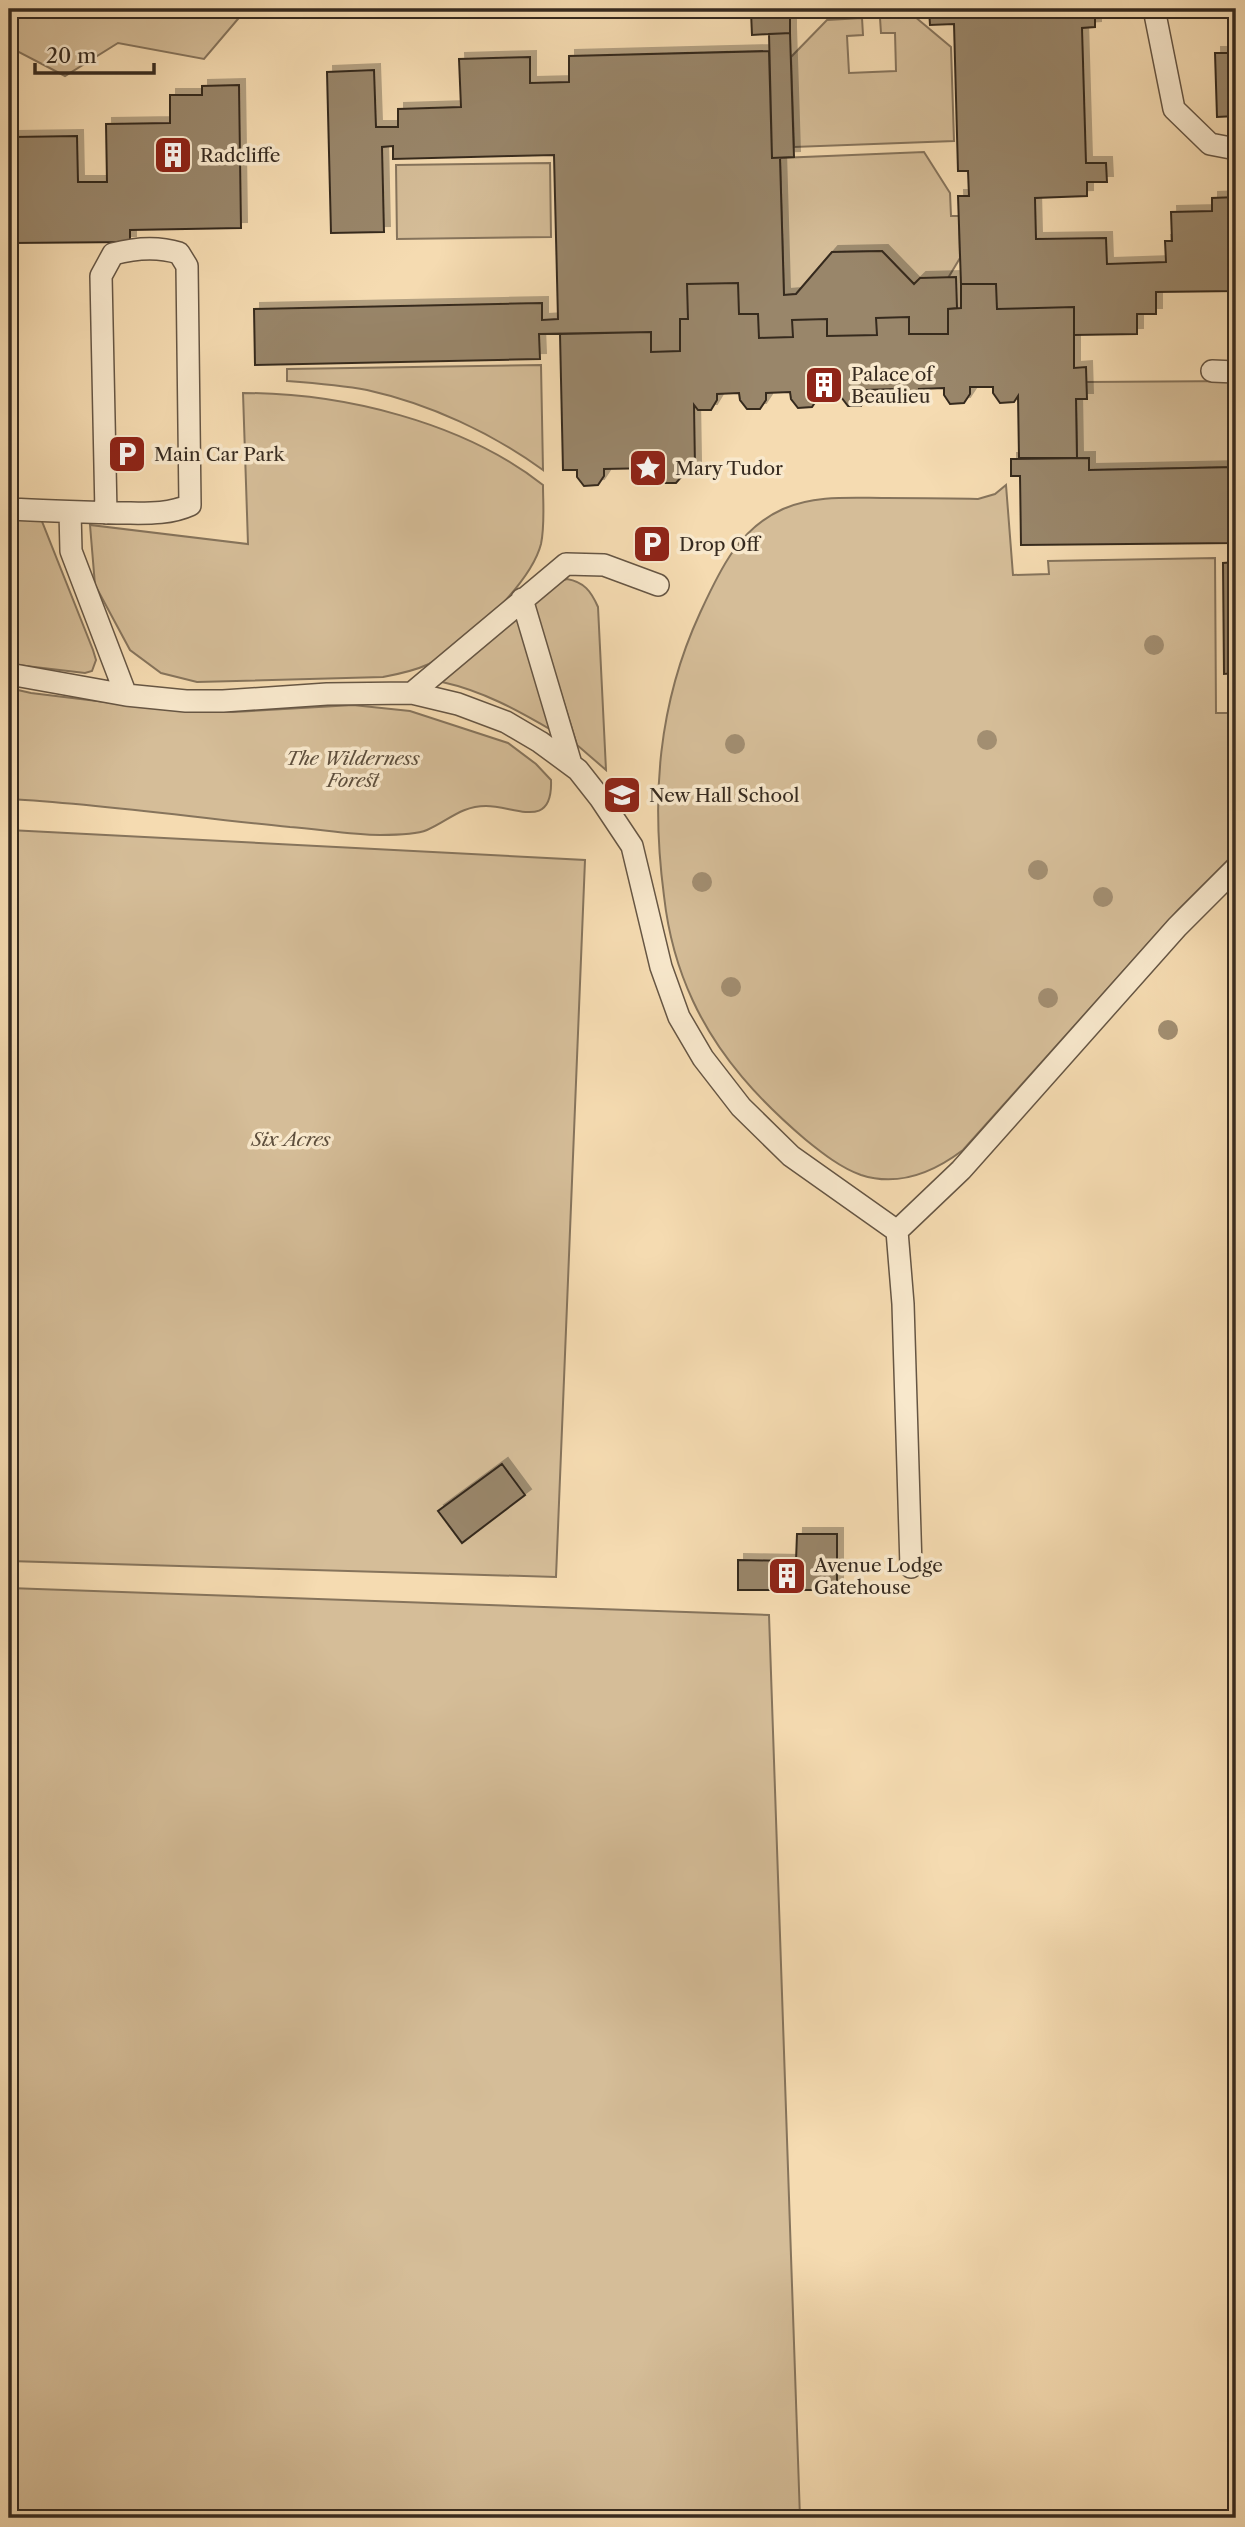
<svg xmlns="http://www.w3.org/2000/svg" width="1245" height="2527" viewBox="0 0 1245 2527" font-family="'Libre Caslon Text',serif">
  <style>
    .green { fill: #d5bd98; stroke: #86745c; stroke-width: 2 }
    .building { fill: #99866b; stroke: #362a1f; stroke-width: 2; filter: url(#shadow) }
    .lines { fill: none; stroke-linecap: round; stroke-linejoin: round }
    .service-casing { stroke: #665644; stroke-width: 24 }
    .service { stroke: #f8e8cc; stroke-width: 21 }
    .tree { fill: #a28e71 }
    .labels { text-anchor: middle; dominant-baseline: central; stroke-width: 7; stroke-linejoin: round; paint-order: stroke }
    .poi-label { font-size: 19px; fill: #362a1f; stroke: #f8e8cc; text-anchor: start }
    .park-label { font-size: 19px; font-style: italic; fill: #5e4f3d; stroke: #f8e8cc }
  </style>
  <defs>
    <filter id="shadow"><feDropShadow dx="6" dy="-6" stdDeviation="0" flood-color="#0004"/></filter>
  </defs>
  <rect width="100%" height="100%" fill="#f5dbb1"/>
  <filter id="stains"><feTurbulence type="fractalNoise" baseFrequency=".00286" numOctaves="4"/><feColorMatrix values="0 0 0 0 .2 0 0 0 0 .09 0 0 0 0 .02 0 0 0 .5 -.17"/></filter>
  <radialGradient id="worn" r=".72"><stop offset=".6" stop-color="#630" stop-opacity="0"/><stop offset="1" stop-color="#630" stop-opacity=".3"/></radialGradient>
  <path class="green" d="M9 9H251L250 12 243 13 204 59 118 43 65 76 9 47Z
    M914 16 951 47 954 141 794 147 791 57 827 20 862 18 863 35 847 36 849 73 896 71 895 33H881L880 18Z
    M924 152 950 193 951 216H959L960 258 948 278 914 284 882 251 832 252 796 294 784 295 780 158Z
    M550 163 551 237 397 239 396 165Z
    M541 365 543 470C492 433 430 404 367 390 341 385 314 383 287 381V369Z
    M1236 381V467L1089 470V458H1077L1076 399H1086V382Z
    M243 393C343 393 463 422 543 485 543 504 545 525 541 544 531 583 465 646 429 664 414 671 399 674 383 677L197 682 161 673 130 650 95 585 90 525 248 544Z
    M1006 485 1013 575 1049 574 1048 561 1215 558 1216 713H1236V852L1178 910 963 1150C934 1172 898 1187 861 1175 841 1168 822 1153 806 1140 760 1101 719 1057 693 1001 678 969 668 932 664 896 651 798 658 704 700 613 719 572 738 529 783 509 815 495 850 498 885 498 916 498 947 498 978 499L995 494Z
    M9 515 41 519 93 650 96 660 92 671 85 673 9 664Z
    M567 579C584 582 591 591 598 607L606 770 577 745 533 603 558 582Z
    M517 615 553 731C517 710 483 691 442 682L447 672Z
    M9 688 31 693 163 709 233 712 353 705 410 711 508 743 536 764 551 780C553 831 515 806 486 806 461 806 448 821 427 830 415 835 393 835 380 835 350 835 319 829 290 827 196 818 103 804 9 799Z
    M9 830 585 860 556 1577 9 1561Z
    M9 1588 769 1615 800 2518H9Z"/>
  <path class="building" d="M712 9H818L790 10V33L752 35 751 12 713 14Z
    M929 9H1095V27L1082 28 1086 163H1106L1107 182H1087V196L1035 198 1036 239 1106 238 1107 264 1166 262 1165 241H1172L1171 212 1212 211V198L1236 197V291L1156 292V314H1137V334L1074 335V307L997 309 996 284H961L958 196H969L968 171H958L954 24 930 25Z
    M790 33 794 157 772 158 769 34Z
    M769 51 772 158H780L784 295 796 294 832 252 882 251 914 284 920 278 956 277 957 308 948 309V334H909V317L876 318 877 335 827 336V319L792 320 793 337 759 338 758 314H739L738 283 687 284 688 319H680V351L651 352V332L539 334 540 359 255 365 254 309 542 303V320L558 319 554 155 393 159V146L382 147 384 232 331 233 327 72 374 70 376 127H398V109L461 107 459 59 530 57V83L569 82V56Z
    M1215 53H1236V116L1217 117Z
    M239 85 241 228 130 230V242L12 243 9 172H13L12 137 77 136 78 182H107L106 124 170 123V95H202V86Z
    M738 283 739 314H758L759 338 793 337 792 320 827 319V336L877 335 876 318 909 317V334H948V309L961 308V284H996L997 309 1074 307V368L1086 367 1087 399H1076L1077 458H1019L1018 396 1014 402 1000 403 993 393V387H970V394L964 403 950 404 944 395V388L919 389 920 395 914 405H900L893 396V389L867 390V397L861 406H848L841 397V391H817L818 398 812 407 798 408 791 399 790 392 766 393V400L760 409H747L740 400 739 393 717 394V400L711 410H698L694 405 695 467H682L683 475 676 483H663L656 475 655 468 604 469V476L598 485 584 486 577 477V470H563L560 334 651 332V352L680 351V319H688L687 284Z
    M1089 458V470L1236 467V543L1021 545 1020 476H1011V459Z
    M1236 562V673L1224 674 1223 563Z
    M502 1464 525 1495 462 1543 438 1511Z
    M797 1534H837V1590H738V1560L796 1561Z"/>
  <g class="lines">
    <defs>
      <path id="service" d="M1154 9 1174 109 1210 144 1236 149
        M1212 371 1236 372
        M9 505 11 509C47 511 84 512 120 513 144 513 168 515 190 505L187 266 179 253C157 246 135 248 113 254L101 276 106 513
        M70 512 71 551 126 695
        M522 599 571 764
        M9 674 126 695 186 701H223L327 694 412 693 458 704 506 722 540 742 578 770 600 798 632 846 661 967 679 1017 703 1058 741 1107 791 1156 897 1231
        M412 693 566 564 604 565 658 585
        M897 1231 961 1170 1177 927 1236 868
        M897 1231 903 1304 911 1567"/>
    </defs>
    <use href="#service" class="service-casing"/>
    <use href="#service" class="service"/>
  </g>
  <g class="tree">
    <circle cx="1154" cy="645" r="10"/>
    <circle cx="987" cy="740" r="10"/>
    <circle cx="735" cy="744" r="10"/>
    <circle cx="1038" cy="870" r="10"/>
    <circle cx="702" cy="882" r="10"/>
    <circle cx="1103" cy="897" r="10"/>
    <circle cx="731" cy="987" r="10"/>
    <circle cx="1048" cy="998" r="10"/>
    <circle cx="1168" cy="1030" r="10"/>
  </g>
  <defs>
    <symbol id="building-square" viewBox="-11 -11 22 22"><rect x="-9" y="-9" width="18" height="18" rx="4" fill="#8f2418" stroke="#f8e8cc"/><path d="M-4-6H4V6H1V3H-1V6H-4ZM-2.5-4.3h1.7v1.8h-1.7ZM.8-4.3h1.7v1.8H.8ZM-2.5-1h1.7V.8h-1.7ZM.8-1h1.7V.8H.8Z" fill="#fff"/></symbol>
    <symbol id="parking-square" viewBox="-11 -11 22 22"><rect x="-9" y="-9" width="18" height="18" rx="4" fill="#8f2418" stroke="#f8e8cc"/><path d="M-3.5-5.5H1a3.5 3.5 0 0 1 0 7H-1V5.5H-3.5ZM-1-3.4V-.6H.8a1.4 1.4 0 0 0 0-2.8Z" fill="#fff"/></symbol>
    <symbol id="sight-square" viewBox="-11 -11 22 22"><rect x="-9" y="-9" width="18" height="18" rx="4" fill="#8f2418" stroke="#f8e8cc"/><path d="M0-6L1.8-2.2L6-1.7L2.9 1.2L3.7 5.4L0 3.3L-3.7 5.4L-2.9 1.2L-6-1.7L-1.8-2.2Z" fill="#fff"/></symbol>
    <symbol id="school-square" viewBox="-11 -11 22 22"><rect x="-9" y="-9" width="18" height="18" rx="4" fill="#8f2418" stroke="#f8e8cc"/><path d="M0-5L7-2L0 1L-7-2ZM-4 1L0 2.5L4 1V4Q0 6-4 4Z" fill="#fff"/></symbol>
  </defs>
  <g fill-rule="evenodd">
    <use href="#building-square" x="151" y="133" width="44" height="44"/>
    <use href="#building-square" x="802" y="363" width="44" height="44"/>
    <use href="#parking-square" x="105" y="432" width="44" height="44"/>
    <use href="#sight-square" x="626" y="446" width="44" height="44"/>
    <use href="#parking-square" x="630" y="522" width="44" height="44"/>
    <use href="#school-square" x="600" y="773" width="44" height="44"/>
    <use href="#building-square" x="765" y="1554" width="44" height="44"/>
  </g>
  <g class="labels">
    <g class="poi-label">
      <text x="200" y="155">Radcliffe</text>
      <text x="851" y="374">Palace of<tspan x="851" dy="22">Beaulieu</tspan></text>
      <text x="154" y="454">Main Car Park</text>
      <text x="675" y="468">Mary Tudor</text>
      <text x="679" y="544">Drop Off</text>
      <text x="649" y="795">New Hall School</text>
      <text x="814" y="1565">Avenue Lodge<tspan x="814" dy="22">Gatehouse</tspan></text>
    </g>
    <g class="park-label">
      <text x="353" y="758">The Wilderness<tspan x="353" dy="22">Forest</tspan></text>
      <text x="291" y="1139">Six Acres</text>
    </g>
  </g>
  <rect width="1245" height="2527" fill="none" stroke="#f5dbb1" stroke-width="35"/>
  <rect x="10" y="10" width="1224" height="2506" fill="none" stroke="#362a1f" stroke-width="3.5"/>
  <rect x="18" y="18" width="1210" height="2492" fill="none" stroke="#362a1f" stroke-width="2"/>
  <path d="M35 63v10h119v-10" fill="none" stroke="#362a1f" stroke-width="3.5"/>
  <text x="46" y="63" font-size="21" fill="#362a1f" stroke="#f8e8cc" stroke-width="5" paint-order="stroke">20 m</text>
  <rect width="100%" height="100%" filter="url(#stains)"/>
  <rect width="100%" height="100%" fill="url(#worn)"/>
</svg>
